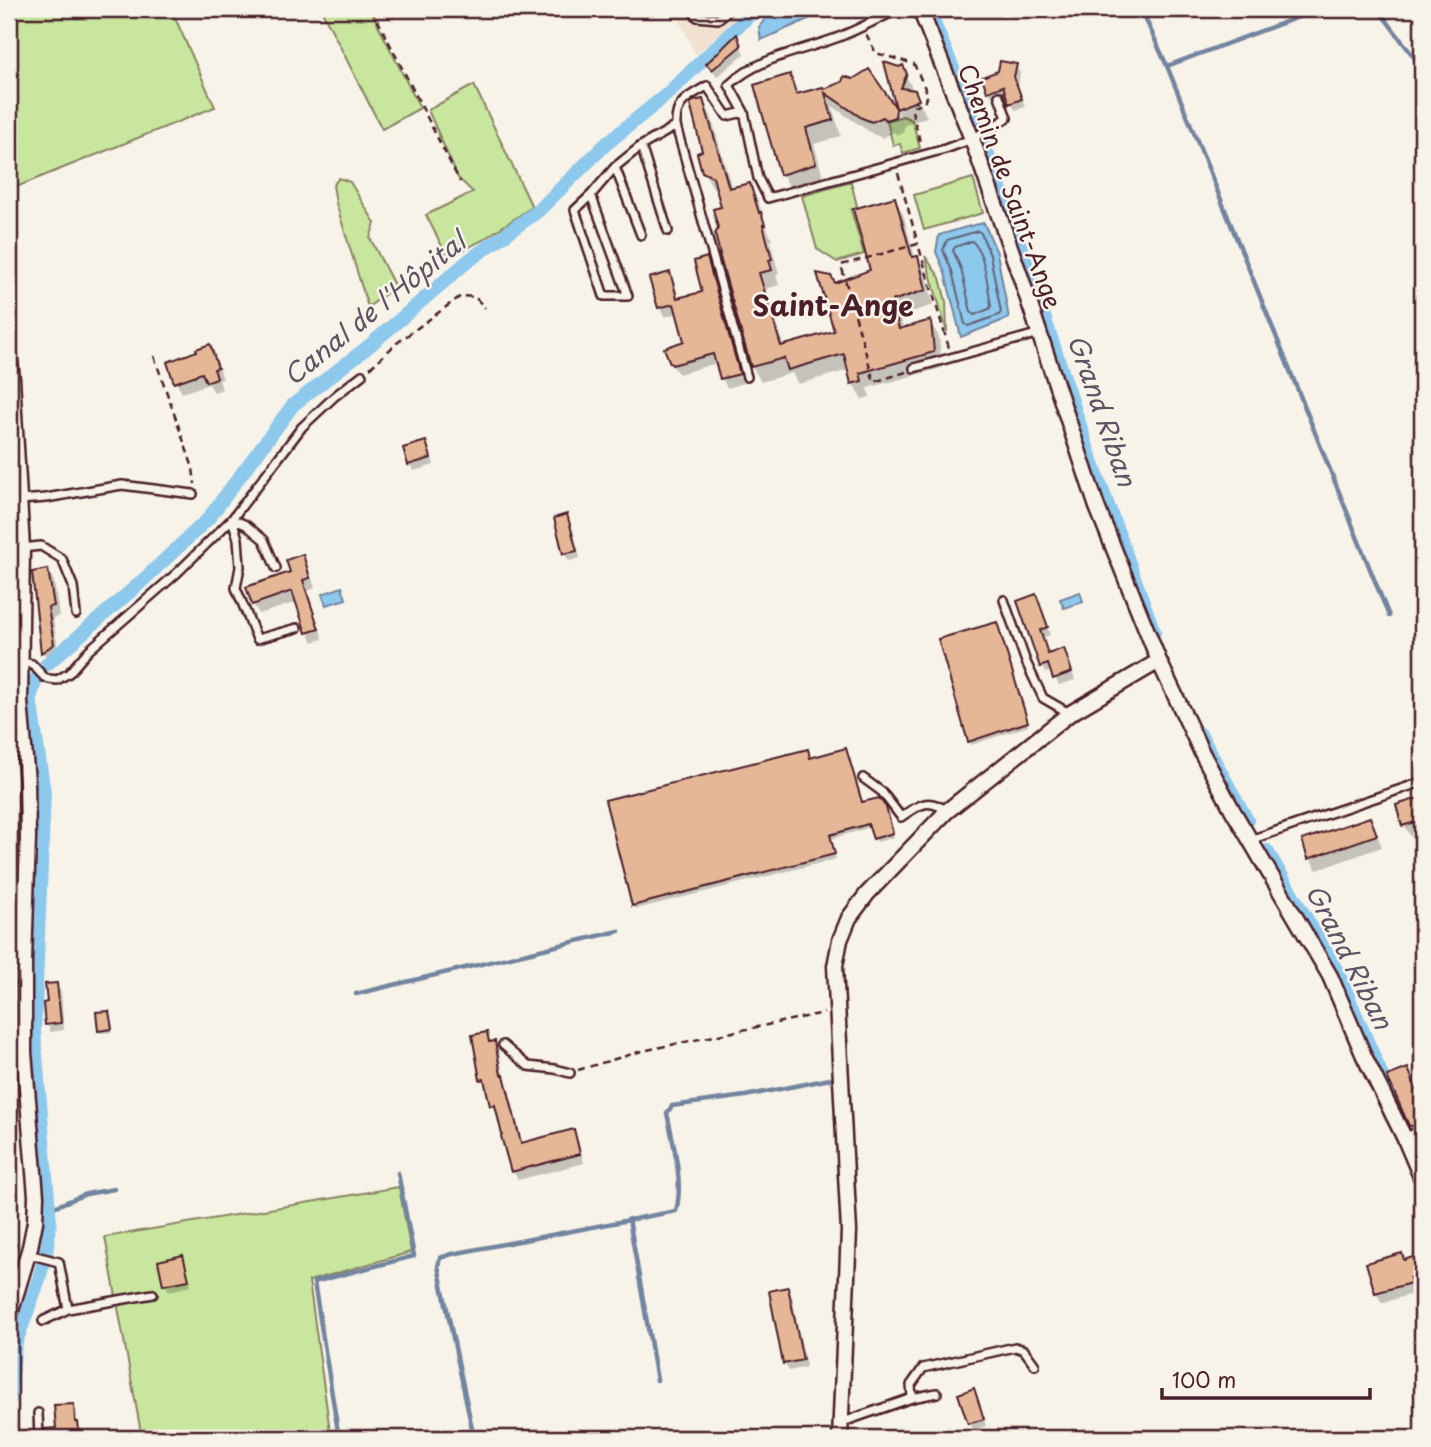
<svg xmlns="http://www.w3.org/2000/svg" width="1431" height="1447" viewBox="0 0 1431 1447" font-family="'Playpen Sans',sans-serif">
  <style>
    .built { fill: #f2e1d0 }
    .green { fill: #c8e69e; stroke: #898264; stroke-width: 2 }
    .water { fill: #8dc8ed; stroke: #72849f; stroke-width: 2 }
    .shadow { fill: #0003 }
    .lines { fill: none; stroke-linecap: round; stroke-linejoin: round }
    .shore { stroke: #656379; stroke-width: 2 }
    .stream { stroke: #72849f; stroke-width: 4.5 }
    .canal { stroke: #8dc8ed; stroke-width: 14 }
    .building { fill: #e6b797; stroke: #4a1f2b; stroke-width: 2 }
    .service-casing { stroke: #4a1f2b; stroke-width: 12 }
    .minor-casing { stroke: #4a1f2b; stroke-width: 19 }
    .path { stroke: #4a1f2b; stroke-width: 2.5; stroke-dasharray: 7 5; stroke-linecap: butt }
    .service { stroke: #f7f3e8; stroke-width: 7 }
    .minor { stroke: #f7f3e8; stroke-width: 14 }
    .labels { text-anchor: middle; dominant-baseline: central; stroke-width: 5; stroke-linejoin: round; paint-order: stroke }
    .street-label { font-size: 24px; fill: #4a1f2b; stroke: #f7f3e8 }
    .water-label { font-size: 26px; font-style: italic; fill: #5e5265; stroke: #f7f3e8 }
    .quarter-label { font-size: 28px; font-weight: bold; fill: #4a1f2b; stroke: #f7f3e8 }
  </style>
  <rect width="100%" height="100%" fill="#f7f3e8"/>
  <filter id="ink" filterUnits="userSpaceOnUse"><feTurbulence type="fractalNoise" baseFrequency=".0143" numOctaves="2"/><feDisplacementMap in="SourceGraphic" scale="14" xChannelSelector="R" yChannelSelector="G"/><feConvolveMatrix kernelMatrix="1 2 1 2 8 2 1 2 1" color-interpolation-filters="sRGB"/></filter>
  <g filter="url(#ink)">
    <path class="built" d="M674 9H747L696 55Z
      M9 479 15 578 9 579Z"/>
    <path class="green" d="M9 9H171L215 107 16 187 9 131Z
      M321 9H370L420 108 382 129Z
      M474 85 532 207 481 241 448 258 426 215 473 192 458 178 428 110Z
      M903 116 912 120 920 148 903 153 900 144 893 145 887 121Z
      M339 178 350 182 375 223 370 238 395 287 368 307 336 203 333 185Z
      M973 178 983 213 924 230 914 195Z
      M851 182 857 206 851 210 864 254 837 262 817 249 802 196Z
      M925 256 940 278 946 302 947 332Z
      M399 1187 411 1252 309 1281 331 1438H142L105 1237Z"/>
    <path class="water" d="M773 9H831L761 40 759 27Z
      M984 223 997 253 1009 318 961 337 945 273 936 252 939 235 970 226Z
      M342 587 346 599 326 605 322 594Z
      M1080 592 1083 602 1064 608 1060 599Z"/>
    <path class="shadow" d="M707 9H718L712 14Z
      M740 44 744 54 717 77 709 64Z
      M887 65 899 69 902 68 927 117 905 125 903 133 897 135 894 132 882 138 873 134 832 106 841 136 814 144 824 180 791 190 782 174 789 76 800 95 824 91 853 81 868 71 899 116Z
      M1016 66 1020 73 1018 86 1025 107 1015 110 1007 93 993 98 988 91Z
      M702 101 711 116 732 189 749 185 758 200 764 221 772 240 770 241 779 274 776 275 779 285 766 289 784 347 836 332 834 285 873 272 894 199 903 214 915 258H918L926 273 933 305 900 316 903 329 930 322 939 337 942 368 867 388 870 397 862 399 853 384 849 370 798 384 792 373 761 382 752 366 723 208 718 190 713 188 704 172Z
      M706 259 711 269 744 383 727 388 722 378 717 363 679 374 677 372 671 363 686 342 678 313 665 317 659 307 669 274 675 284 679 299 704 293Z
      M209 346 215 357 223 379 219 380 222 389 214 392 209 384 182 393 176 382 199 352Z
      M425 443 430 451 434 465 414 471 410 464Z
      M567 516 571 524 580 558 569 561 565 554 556 519Z
      M302 556 308 566 315 588 308 591 323 639 313 642 308 632 297 602 259 614 253 604 292 573Z
      M48 571 54 581 59 616 53 618 59 655 49 662 43 652 34 573Z
      M1019 602 1039 604 1050 635 1043 638 1048 655 1067 657 1075 680 1059 685 1052 671 1046 673 1042 666Z
      M997 627 1028 726 971 745 940 640Z
      M807 751 811 760 862 804 887 813 894 837 877 842 871 827 831 839 836 859 636 909 634 905Z
      M1422 799V834L1411 837 1404 825 1398 806Z
      M1370 819 1376 831 1382 847 1317 870 1310 858Z
      M56 985 61 992 64 1030 51 1032 47 1024 48 1004Z
      M108 1013 112 1032 101 1033 99 1030Z
      M486 1034 499 1052 504 1079 508 1086 523 1145 573 1131 578 1140 584 1163 518 1180 513 1171 499 1114H497L491 1105 487 1088 482 1079Z
      M1408 1070 1422 1105V1131L1415 1133 1411 1125Z
      M1401 1255 1405 1261 1422 1256V1291L1382 1303 1376 1293 1368 1264Z
      M183 1257 186 1264 191 1286 169 1291 165 1285 160 1262Z
      M787 1289 792 1296 806 1367 789 1371 785 1364Z
      M974 1390 977 1397 986 1426 973 1430 960 1395Z
      M73 1405 77 1412V1424L81 1430 82 1438H49V1430H58Z
      M1422 1424V1438H1418L1415 1433Z"/>
    <g class="lines">
      <path class="shore" d="M978 231 981 233 990 255 1001 312 999 315 968 326 965 324 952 271 943 250 947 240Z
        M972 241C985 252 988 289 991 306L989 309 974 315 971 312 961 269 953 250 955 247Z"/>
      <path class="stream" d="M1141 9 1167 66 1320 9
        M1378 9 1422 68
        M1167 66 1389 616
        M356 994 619 931
        M49 1209 86 1194 114 1189
        M629 1219 657 1380
        M9 1245H16
        M38 1250 46 1253
        M339 1438 314 1282 414 1256 398 1173
        M474 1438 438 1266 440 1258 452 1254 676 1211C684 1182 673 1142 667 1113L672 1106 745 1096 835 1078V1076"/>
      <path class="canal" d="M928 9 982 138 1020 244 1090 456 1154 632
        M46 665 140 583 208 519 293 405 369 346 468 261 538 211 606 144 666 95 756 9
        M1200 734 1247 820
        M1267 851 1337 971 1391 1097
        M9 1401 15 1345 39 1279 46 1253 50 1223 34 1031 44 793 30 698 36 679"/>
    </g>
    <path class="building" d="M737 34 741 46 712 70 706 64Z
      M1000 61 1017 64 1014 77 1022 99 1009 104 1003 86 987 92 982 77 998 71Z
      M884 62 899 67 903 65 907 74 901 88 915 90 919 100 896 109 895 117 886 120 883 117 872 122 862 118 825 93 833 120 806 128 816 164 780 175 754 85 790 74 796 94 823 87 824 89 842 82 844 76 853 79 869 69 896 108Z
      M703 99 729 188 750 183 759 213 761 212 765 225H763L772 259 769 260 772 270 759 273 781 346 834 331 817 273 831 276 835 283 870 270 853 209 895 197 912 257 918 256 926 290 892 301 899 329 931 320 934 352 860 373 862 381 851 384 844 354 788 370 784 358 751 367 719 254H720L715 234 718 228 713 209 721 207 713 177 702 172 697 153 702 151 690 104 693 101Z
      M707 257 740 374 720 379 713 354 672 365 671 363H670L664 348 684 341 674 304 658 308 649 278 670 272 677 298 702 292 694 261Z
      M210 344 218 368 214 369 217 378 206 382 202 373 174 383 167 362 197 351 196 349Z
      M426 441 431 458 408 465 403 448Z
      M567 514 577 551 563 554 554 518Z
      M303 554 310 578 303 580 305 587 319 629 306 633 292 591 252 605 246 587 290 572 286 560Z
      M48 569 54 606 48 607 54 644 41 653 32 572Z
      M1036 594 1048 627 1040 630 1048 654 1064 648 1072 672 1053 679 1048 664 1040 667 1017 601Z
      M997 622 1028 722 968 742 938 639Z
      M846 748 862 802 879 798 886 807 893 833 873 839 868 824 830 835 835 854 632 906 605 800 808 749 810 758Z
      M1422 797V820L1402 826 1396 805Z
      M1370 817 1377 835 1308 859 1302 840Z
      M57 983 61 1023 45 1025 43 1003 47 1002 45 984Z
      M109 1011 112 1029 98 1031 96 1012Z
      M487 1032 489 1042 495 1041 501 1075H504L521 1143 574 1129 580 1154 511 1172 501 1136 502 1135 495 1105 490 1106 484 1079 480 1080 472 1035Z
      M1408 1068 1422 1105V1122L1412 1126H1409L1387 1076Z
      M1402 1253 1404 1260 1422 1254V1274L1410 1278 1411 1283 1375 1293 1366 1263Z
      M183 1255 189 1280 163 1285 158 1261Z
      M788 1287 803 1360 783 1364 769 1291Z
      M974 1388 984 1419 968 1424 958 1394Z
      M74 1404 75 1422H78L80 1438H45V1429L56 1428 54 1405Z"/>
    <g class="lines">
      <defs>
        <path id="service" d="M691 9 697 17 718 19 730 9
          M899 9C879 18 860 29 839 37 802 51 759 57 729 85L744 112 758 178 768 198 945 149 972 139 1007 118 999 96
          M676 126 747 377
          M641 146 668 231
          M591 195 575 210 604 296H628L591 195 615 167
          M641 235 615 167 641 146 676 126C675 101 688 97 707 86L727 116 744 112
          M914 368 1040 333
          M20 500 46 498 122 485 193 494
          M232 519 238 539 240 567 236 588 257 639 297 628
          M232 519 246 525 264 540 276 568
          M22 548 41 546 62 559 73 586 76 614
          M9 590 22 588
          M1004 600 1026 662 1043 698 1069 713
          M21 662 32 664 44 677 49 679 57 680 69 673 88 651 177 573 232 519 302 427 335 396 362 375
          M9 701 20 702
          M863 778 882 792 901 817C919 805 927 797 947 811
          M1250 840 1422 782
          M503 1045 528 1066 555 1069 570 1073
          M1405 1139 1422 1128
          M28 1254 59 1262 68 1309 153 1294
          M43 1321 68 1309
          M912 1398 911 1385 923 1368 1015 1347 1024 1350 1035 1365
          M38 1413 39 1438
          M840 1423 912 1398 937 1393"/>
        <path id="minor" d="M920 9 972 139 1022 281 1097 507 1159 661 1202 753 1233 811 1330 976 1364 1056 1405 1139 1422 1179
          M9 351 12 379 22 548 20 702 27 781 28 838 24 962V1052L36 1196 35 1222 30 1247 9 1317
          M840 1438 849 1231 835 966 840 940 849 918 867 894 947 811 1069 714 1159 661"/>
      </defs>
      <use href="#service" class="service-casing"/>
      <use href="#minor" class="minor-casing"/>
      <path class="path" d="M372 9 460 182
        M866 34 876 53 914 64 928 95 924 103 914 106 912 111 921 145
        M898 173 918 244
        M154 356 193 468 195 484
        M370 368 397 343 461 296 475 297 485 308
        M906 372 874 382 841 265 918 244 949 348
        M578 1070 642 1051 824 1013"/>
      <use href="#service" class="service"/>
      <use href="#minor" class="minor"/>
    </g>
  </g>
  <g class="labels">
    <g class="street-label">
      <text transform="translate(1011 186) rotate(70)">Chemin de Saint-Ange</text>
    </g>
    <g class="water-label">
      <text transform="translate(374 308) rotate(-39)">Canal de l'Hôpital</text>
      <text transform="translate(1103 410) rotate(71)">Grand Riban</text>
      <text transform="translate(1350 956) rotate(63)">Grand Riban</text>
    </g>
    <g class="quarter-label">
      <text x="833" y="304">Saint-Ange</text>
    </g>
  </g>
  <rect width="1431" height="1447" fill="none" stroke="#f7f3e8" stroke-width="35"/>
  <rect x="18" y="18" width="1396" height="1412" fill="none" stroke="#4a1f2b" stroke-width="2.5" filter="url(#ink)"/>
  <path d="M1162 1388v10h208v-10" fill="none" stroke="#4a1f2b" stroke-width="3.5"/>
  <text x="1172" y="1388" font-size="21" fill="#4a1f2b" stroke="#f7f3e8" stroke-width="5" paint-order="stroke">100 m</text>
</svg>
